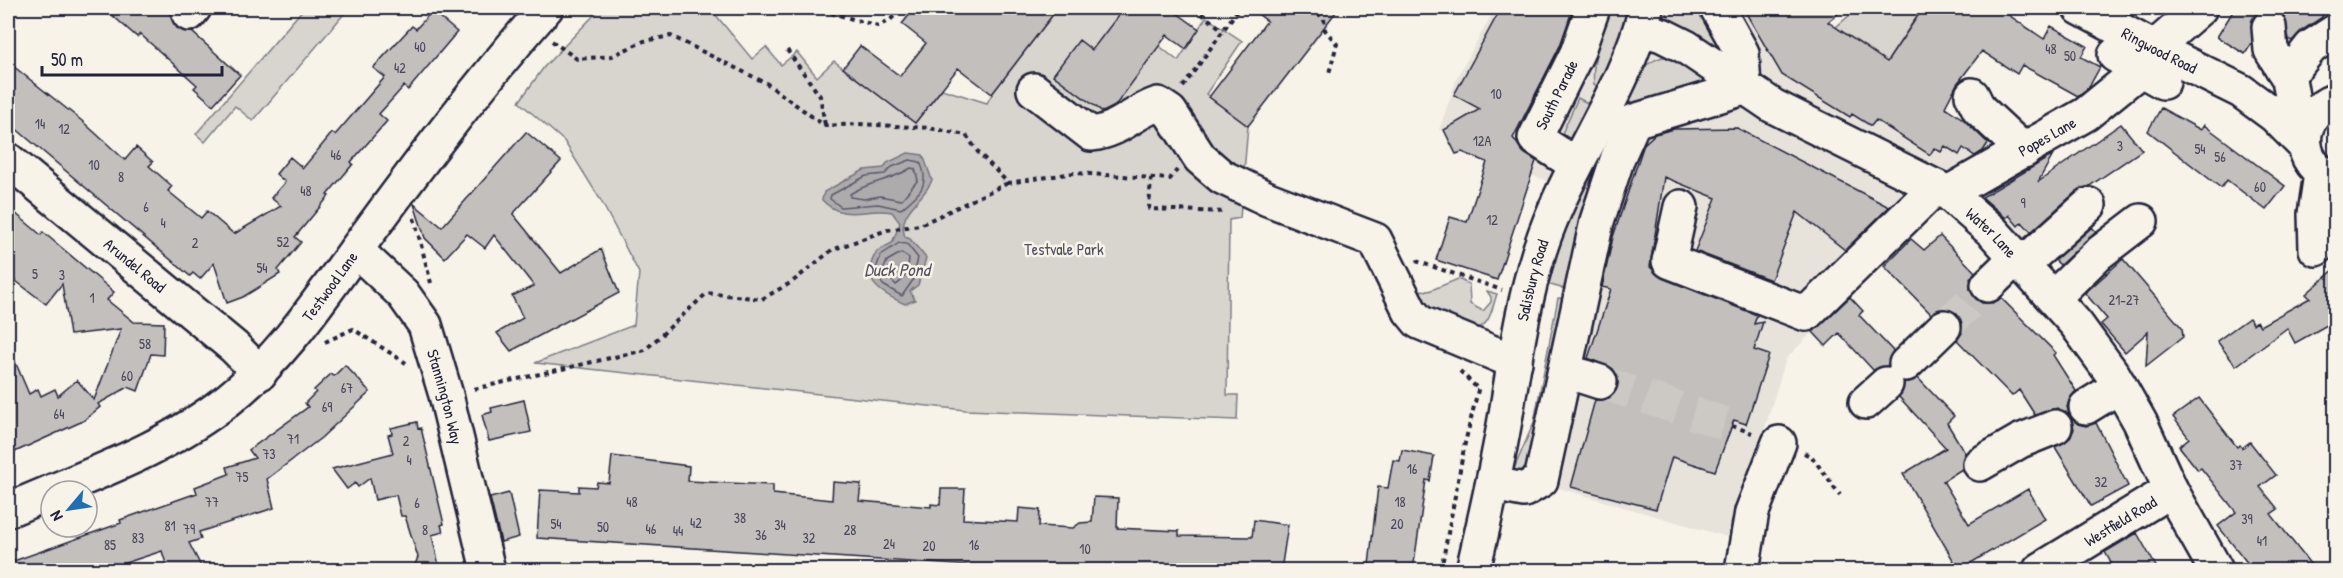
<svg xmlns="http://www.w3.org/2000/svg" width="2343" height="578" viewBox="0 0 2343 578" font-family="'Patrick Hand',sans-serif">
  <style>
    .built { fill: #e7e3db }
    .green { fill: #d8d5cf; stroke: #7d7c85; stroke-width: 1.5 }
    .water { fill: #aeabad; stroke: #76747f; stroke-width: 1.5 }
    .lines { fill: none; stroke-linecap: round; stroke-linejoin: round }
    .shore { stroke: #5a5969; stroke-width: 1.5 }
    .building { fill: #c2bfbd; stroke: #22223b; stroke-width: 1.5 }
    .minor-tunnel { stroke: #ccc9c5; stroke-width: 33; stroke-dasharray: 33 16; stroke-linecap: butt }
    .minor-casing { stroke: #22223b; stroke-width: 38 }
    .major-casing { stroke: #22223b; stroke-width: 38 }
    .path { stroke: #22223b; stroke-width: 4; stroke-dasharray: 4.5 4.5; stroke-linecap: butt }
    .minor { stroke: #f7f3e8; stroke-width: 33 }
    .major { stroke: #f7f3e8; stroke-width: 33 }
    .labels { text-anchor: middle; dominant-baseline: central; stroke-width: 5; stroke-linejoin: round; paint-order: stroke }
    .number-label { font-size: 14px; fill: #4a495c }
    .street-label { font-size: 16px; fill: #22223b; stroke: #f7f3e8 }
    .park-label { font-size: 16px; fill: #504f60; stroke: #f7f3e8 }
    .water-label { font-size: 18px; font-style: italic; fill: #535263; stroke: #f7f3e8 }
  </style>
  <rect width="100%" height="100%" fill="#f7f3e8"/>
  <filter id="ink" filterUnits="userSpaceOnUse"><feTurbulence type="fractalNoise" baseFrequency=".0167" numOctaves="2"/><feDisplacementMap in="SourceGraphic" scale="12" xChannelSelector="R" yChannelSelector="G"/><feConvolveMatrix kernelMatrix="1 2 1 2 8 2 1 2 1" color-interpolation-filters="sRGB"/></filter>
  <g filter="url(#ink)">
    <path class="built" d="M1495 8H1800L1816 35 1801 48 2001 138 2058 218 2010 269 1938 202 1786 359 1731 538 1555 487 1608 201 1462 152 1456 154 1444 130H1439L1457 78Z"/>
    <path class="green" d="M304 8H349L253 121 235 106 205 142 196 134Z
      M601 8H710L752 59 766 47 781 65 797 52 817 77 834 61 915 123 942 89 987 103 992 94 1058 8H1112L1178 61 1206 17 1242 41 1206 94 1248 126 1240 218 1229 220 1227 395H1238L1237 420 965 410 535 363 634 325 639 273 600 199 564 141 519 102 544 67Z
      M1612 8H1634L1601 89 1594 84C1591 57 1603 32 1612 8Z
      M1663 8H1706L1726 45 1722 53 1675 26Z
      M1858 8H1922L1883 68 1870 50 1836 27Z
      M1672 55 1712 77 1692 90 1634 108 1625 101C1635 76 1643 59 1672 55Z
      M1578 98 1591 105 1571 139 1559 140Z
      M1615 117 1568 290 1547 284 1572 206Z
      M1458 279 1469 284 1470 304 1483 311 1491 302V297L1487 291 1497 294C1494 302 1492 314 1487 321 1473 343 1434 314 1422 302L1421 290 1429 291Z
      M1558 298 1567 299 1526 475 1514 469 1534 422Z"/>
    <path class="water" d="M908 153 923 155 932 180C924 201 896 212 905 237L910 239 926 258 918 285 910 291 915 300 905 304C878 292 859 280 877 251L892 243 900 223 892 212C865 207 844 223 822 200L824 192 864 170 884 168 887 163Z"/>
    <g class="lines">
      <path class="shore" d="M910 160 920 162C931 186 919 194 901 209L878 204 841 207 830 199 831 195 866 176 885 174 892 167Z
        M911 168 915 169 918 180 901 200 880 196 864 199 850 197V194C870 181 891 181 911 168Z
        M899 243 907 244 918 258 913 280 902 296 883 285 875 271 881 255Z
        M901 253 909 258C908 270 907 278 896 285L883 271 887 261Z"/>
    </g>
    <path class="building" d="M104 8H165L171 13 177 28 192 32 240 75 213 105 194 88 197 85 140 34 137 37Z
      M915 8H1058L992 94 958 68 915 123 843 68 860 46 900 76 926 43 902 24Z
      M1124 8H1170L1199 29 1186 49 1167 35 1115 106 1103 112 1053 75 1079 40 1092 50Z
      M1250 8H1339L1248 126 1209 97 1267 21Z
      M1501 8H1573L1560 46 1513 138 1524 153 1536 161 1497 280 1436 260 1450 217 1467 222 1487 162 1462 152 1456 154 1444 130 1480 109 1454 95Z
      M1743 8H1845L1828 22 1887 62 1923 8H1998L2044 39 2051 26 2087 46 2081 57 2100 67 2089 87 2078 96 2022 65 2017 74 1982 51 1957 84 1945 107 1963 119 1988 143 1983 151 1975 156 1963 148 1959 155 1945 146 1941 152 1934 148 1930 155 1876 120 1871 126 1852 114 1850 117 1782 75Z
      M2235 8H2328L2321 18 2301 31 2292 41 2289 39 2284 16 2277 10 2268 8 2259 11 2252 20V43L2245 54 2217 37Z
      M432 11 457 32 408 90 404 86 379 114 387 121 351 162 353 164 327 195 329 196 295 237 301 242 278 270 280 274 243 297 227 303 214 263 200 279 193 273 190 276 8 122V62L82 121 125 160 136 147 153 162 149 166 172 186 168 191 201 218 207 211 234 234 281 206 271 198 285 182 276 174 290 157 303 168 332 133 335 135 385 77 373 68 412 26 416 29Z
      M2161 108 2201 130 2204 125 2285 186 2266 210 2227 180 2221 188 2148 131Z
      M2121 124 2142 150 2088 187 2077 191 2031 232 2022 222 2018 226 2009 215 2006 218 1982 197 2053 155 2038 182Z
      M1737 128 1889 207 1845 250 1797 212 1771 280 1695 251 1716 198 1664 177 1650 267 1662 278 1757 315 1754 324 1763 322 1754 350 1769 355 1746 424 1734 420 1715 471 1672 457 1656 509 1571 487 1595 400H1604L1612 396 1618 387V378L1613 369 1588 358 1611 289 1602 287 1613 237 1644 144 1655 134 1674 129Z
      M526 132 561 161 513 214 561 273 601 249 619 293 511 351 497 333 523 318 512 296 534 286 494 235 485 248 467 234 445 258 425 238 414 204 442 227Z
      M8 207 41 235 43 232 114 292 107 300 134 322 164 323 163 355 151 354 138 391 128 387 98 404 100 407 83 421 8 455V345L29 394 38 389 41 396 55 389 58 396 77 380 94 400 121 329 70 335 62 284 46 304 8 275Z
      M2092 227 2096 232 2060 265 2055 260Z
      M1940 236 1975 272 1970 279V289L1975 298 1982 303H1992L2001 298 2056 353 2053 355 2076 391 2070 398 2067 407 2070 417 2057 408 2035 415 2019 390 2012 396 1957 340 1962 333V323L1957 314 1950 309H1940L1931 314 1884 266 1911 239 1924 250Z
      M2123 259 2182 328 2183 337 2146 366 2148 332 2125 352 2101 324 2107 319 2085 293Z
      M2336 268V320L2295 343 2287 328 2236 366 2217 341 2249 318 2253 324 2257 321 2260 326 2310 298 2306 294Z
      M1850 297 1863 311 1859 315 1893 351 1888 366 1873 370 1839 333 1826 346 1813 332Z
      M345 365 370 392 321 438 267 479 274 508 199 532 201 539 189 543 203 570H168L162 551 116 566 118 570H8V563L121 523 120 520 197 493 195 487 229 474 227 467 255 458 249 450 308 407 305 403 316 392 314 390 331 374 334 376Z
      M1918 378 1954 416 1947 423 1965 453 1962 469 1943 481 1969 524 2028 489 2045 519 1959 570 1903 474 1946 448 1899 397 1904 382Z
      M2199 398 2237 447 2240 445 2242 448 2250 442 2276 475 2260 487 2278 509 2271 514 2315 570H2253L2218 526 2236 512 2201 468 2198 470 2179 446 2189 438 2173 417Z
      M524 400 531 432 489 441 482 415 492 412 491 408Z
      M2071 417 2078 424 2086 426 2096 423 2128 486 2091 506 2055 447 2070 438 2074 429Z
      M417 422 418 429 421 428 444 524 441 525 443 532 432 535 440 570H413L418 557 405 516H401L396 495 375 500 370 478 358 487 355 483 347 489 332 469 393 453 388 435 392 434 391 428Z
      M1402 450 1434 456 1430 481 1426 480 1413 570H1377L1378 566 1369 565 1378 487 1388 488 1393 460 1400 461Z
      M612 456 689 466 688 481 773 485V494L832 500 833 482 861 484 859 501 931 507V504L940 505 941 489H965L963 519 1018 522 1019 508 1040 510 1039 526 1073 528 1080 523 1092 522 1094 497 1118 498 1117 528 1179 531V536L1252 537 1254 520 1288 525 1281 570 1021 569 537 538 540 490 579 492V486L596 487 597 482 609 483Z
      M509 493 519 537 501 542 490 498Z
      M2137 533 2158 570H2115L2105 552Z"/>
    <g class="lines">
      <path class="minor-tunnel" d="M1944 327 1988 285
        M1600 382 1732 426"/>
      <defs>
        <g id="minor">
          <path d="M189 14 194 8"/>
          <path d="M2269 27 2271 50 2289 79 2293 102"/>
          <path id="s1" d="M1641 29 1662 35 1686 47 1773 106 1948 193 1993 232 2076 324 2114 376 2140 422 2171 490 2216 570"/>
          <path d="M2154 48 2200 8"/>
          <path d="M2115 55 2163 82"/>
          <path d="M2282 68 2297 65 2311 47 2336 31"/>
          <path d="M1034 90 1091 134C1120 131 1131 113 1158 104L1170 112 1200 158 1222 177 1268 199 1375 240 1410 311 1419 322 1515 362"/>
          <path d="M1972 95 1979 109 2024 151"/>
          <path id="s2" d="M8 160 234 347 260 373"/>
          <path id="s3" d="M1575 164 1535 138 1577 53 1593 8"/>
          <path id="s4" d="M1948 193 2086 114 2139 71"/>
          <path d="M1681 207 1669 261 1806 314 1936 187"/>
          <path d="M2316 249 2315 214 2321 174"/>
          <path id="s5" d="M356 250 403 294 425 325 446 395 488 570"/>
          <path d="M2023 264 2089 205"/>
          <path d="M1988 285 2017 257"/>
          <path d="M2053 298 2098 254 2141 221"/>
          <path d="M1906 364 1944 327"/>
          <path d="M1566 371 1600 382"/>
          <path d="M1866 402 1886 384"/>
          <path d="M2086 407 2120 386"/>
          <path d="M1980 464 2020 441 2055 427"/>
          <path d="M1493 484 1524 490 1541 480 1597 221 1618 157 1634 121 1744 88 1742 53 1717 8"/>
          <path id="s6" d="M53 491C114 466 177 441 229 399 287 353 325 291 369 232 425 156 483 79 546 8"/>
          <path d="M8 510 51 492"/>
          <path d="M1742 570 1752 512 1779 443"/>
          <path id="s7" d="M2040 570 2171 490"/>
        </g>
        <g id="major">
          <path id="s8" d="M2080 8 2154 48 2241 91 2275 116 2305 146"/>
          <path d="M2336 100C2294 115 2294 165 2336 180"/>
          <path id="s9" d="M1473 570C1485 519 1497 467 1506 414 1515 359 1523 302 1540 249 1567 165 1625 93 1646 8"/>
        </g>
      </defs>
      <use href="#minor" class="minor-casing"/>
      <use href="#major" class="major-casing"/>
      <path class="path" d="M1194 8 1223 30
        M1310 8 1324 18 1325 30 1337 44 1329 73
        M831 13 878 26 890 20 903 8
        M552 41 577 59 612 56 644 41 671 36 766 83 825 126 858 124 929 128 966 135 978 152 1008 183 1074 173 1170 179 1177 170
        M787 50 820 96 825 125
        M1183 87 1239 8
        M1151 178 1149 209 1225 212
        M414 218 431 283
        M1416 261 1502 290
        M325 342 353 329 406 363
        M1460 371 1478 389
        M474 389 645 350 707 293 762 299 792 282 832 250 887 230 920 225 1008 183
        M1732 426 1752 433
        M1804 453 1812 457 1840 495
        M1441 570 1465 443 1479 386"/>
      <use href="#minor" class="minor"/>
      <use href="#major" class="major"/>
    </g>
  </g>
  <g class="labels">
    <g class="number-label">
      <text x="420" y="46">40</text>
      <text x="2051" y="48">48</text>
      <text x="2070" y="55">50</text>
      <text x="400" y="67">42</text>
      <text x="1496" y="93">10</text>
      <text x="40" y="123">14</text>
      <text x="64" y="128">12</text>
      <text x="1482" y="140">12A</text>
      <text x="2120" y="145">3</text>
      <text x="2200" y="148">54</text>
      <text x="336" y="154">46</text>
      <text x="2220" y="156">56</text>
      <text x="94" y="164">10</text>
      <text x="121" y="176">8</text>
      <text x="2260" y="186">60</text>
      <text x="306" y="190">48</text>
      <text x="2023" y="202">9</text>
      <text x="146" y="206">6</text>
      <text x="1492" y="219">12</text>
      <text x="163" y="222">4</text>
      <text x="283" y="241">52</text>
      <text x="195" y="242">2</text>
      <text x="262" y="267">54</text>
      <text x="35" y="273">5</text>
      <text x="62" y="274">3</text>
      <text x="92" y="297">1</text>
      <text x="2124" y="299">21-27</text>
      <text x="145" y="343">58</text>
      <text x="127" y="375">60</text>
      <text x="347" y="387">67</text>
      <text x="327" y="406">69</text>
      <text x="59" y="413">64</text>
      <text x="293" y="438">71</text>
      <text x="406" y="440">2</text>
      <text x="269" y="453">73</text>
      <text x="409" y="459">4</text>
      <text x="2236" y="464">37</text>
      <text x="1412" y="468">16</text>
      <text x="242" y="476">75</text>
      <text x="2101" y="481">32</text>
      <text x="212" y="501">77</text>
      <text x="632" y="501">48</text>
      <text x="1400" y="501">18</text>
      <text x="417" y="502">6</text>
      <text x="740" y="517">38</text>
      <text x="2247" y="518">39</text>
      <text x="696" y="522">42</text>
      <text x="556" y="523">54</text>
      <text x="1397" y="523">20</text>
      <text x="780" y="524">34</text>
      <text x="170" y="525">81</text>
      <text x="603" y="526">50</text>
      <text x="189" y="528">79</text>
      <text x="651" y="528">46</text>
      <text x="425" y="529">8</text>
      <text x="850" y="529">28</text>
      <text x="678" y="530">44</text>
      <text x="761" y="534">36</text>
      <text x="138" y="537">83</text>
      <text x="809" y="537">32</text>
      <text x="2262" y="540">41</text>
      <text x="889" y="543">24</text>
      <text x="110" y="544">85</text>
      <text x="974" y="544">16</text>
      <text x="929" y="545">20</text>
      <text x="1085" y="548">10</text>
    </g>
    <g class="street-label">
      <text stroke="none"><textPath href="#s8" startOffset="90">Ringwood Road</textPath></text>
      <text stroke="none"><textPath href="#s3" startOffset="96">South Parade</textPath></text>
      <text stroke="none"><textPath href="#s4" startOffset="114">Popes Lane</textPath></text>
      <text stroke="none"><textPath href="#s1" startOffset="408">Water Lane</textPath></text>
      <text stroke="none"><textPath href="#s2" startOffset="165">Arundel Road</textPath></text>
      <text stroke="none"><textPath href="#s9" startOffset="296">Salisbury Road</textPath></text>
      <text stroke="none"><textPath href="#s6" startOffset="351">Testwood Lane</textPath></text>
      <text stroke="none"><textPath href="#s5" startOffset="177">Stannington Way</textPath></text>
      <text stroke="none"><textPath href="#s7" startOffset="94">Westfield Road</textPath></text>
    </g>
    <g class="park-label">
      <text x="1064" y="249">Testvale Park</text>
    </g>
    <g class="water-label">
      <text x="897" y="269">Duck Pond</text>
    </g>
  </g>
  <rect width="2343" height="578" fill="none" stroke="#f7f3e8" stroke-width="30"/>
  <rect x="15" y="15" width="2313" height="548" fill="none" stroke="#22223b" stroke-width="2" filter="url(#ink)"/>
  <g transform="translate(69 509) rotate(241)"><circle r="28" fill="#f7f3e8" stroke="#a29fa3" stroke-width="1.5"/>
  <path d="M0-4.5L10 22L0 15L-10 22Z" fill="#1f6fb2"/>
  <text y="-9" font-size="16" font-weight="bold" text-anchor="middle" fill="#22223b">N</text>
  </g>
  <path d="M42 66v9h180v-9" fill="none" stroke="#22223b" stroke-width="3"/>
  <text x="51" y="66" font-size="18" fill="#22223b" stroke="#f7f3e8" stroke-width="4.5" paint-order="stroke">50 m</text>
</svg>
